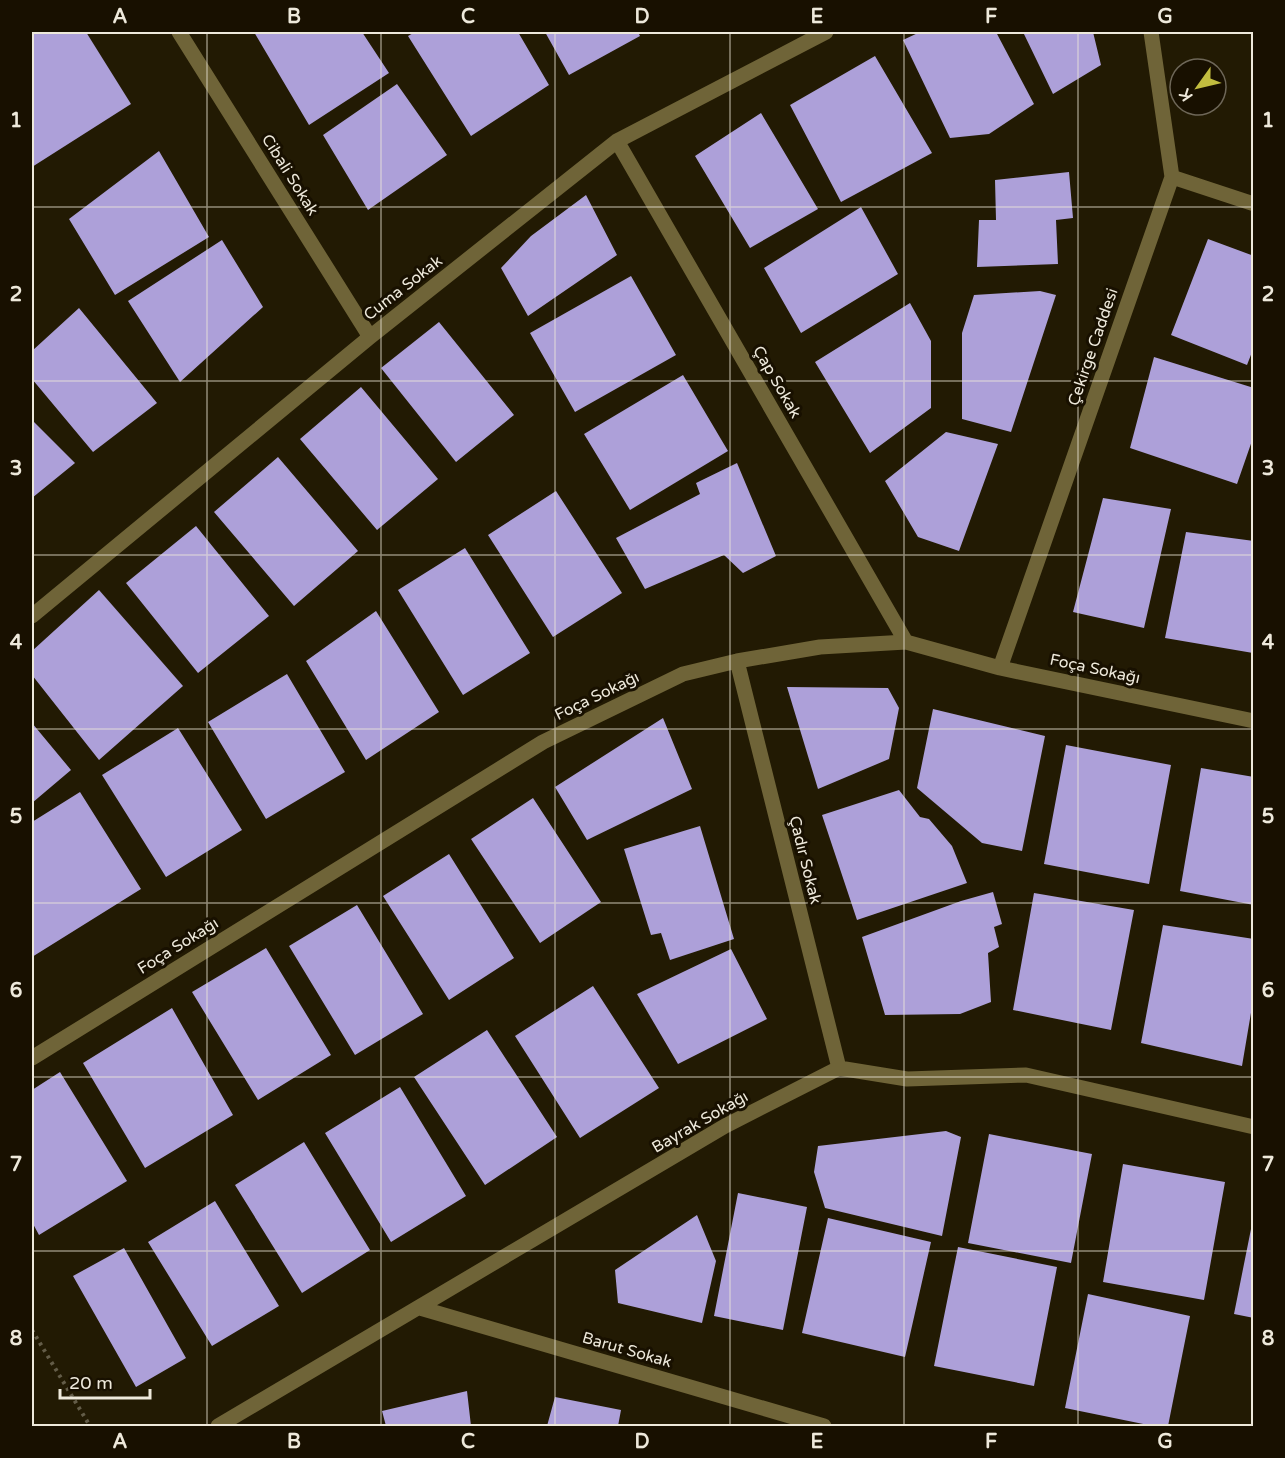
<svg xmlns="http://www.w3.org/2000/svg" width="1285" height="1458" viewBox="0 0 1285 1458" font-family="'Varela Round',sans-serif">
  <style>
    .building { fill: #ada0d9 }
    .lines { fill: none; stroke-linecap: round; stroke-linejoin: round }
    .path { stroke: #635c48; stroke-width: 4; stroke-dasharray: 3 4.5; stroke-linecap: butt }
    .minor { stroke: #6f6438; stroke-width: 15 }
    .grid { fill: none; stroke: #eee9db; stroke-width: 1.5; stroke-opacity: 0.55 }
    .labels { text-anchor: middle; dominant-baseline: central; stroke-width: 6; stroke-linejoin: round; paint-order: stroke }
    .street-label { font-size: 16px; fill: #eee9db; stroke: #181000 }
    .neatline { fill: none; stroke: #eee9db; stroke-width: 2 }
    .grid-label { font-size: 20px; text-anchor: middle; font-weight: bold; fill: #eee9db }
  </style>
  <rect width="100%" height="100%" fill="#221a03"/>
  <path class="building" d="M32 32H86L131 104 32 167Z
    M254 32H362L389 73 309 125Z
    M415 32H518L549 85 471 136 408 36Z
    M545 32H638L640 36 569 75Z
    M920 32H996L1034 104 989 134 950 138 903 40Z
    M1023 32H1093L1101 65 1053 94Z
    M875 56 932 153 841 202 790 105Z
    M397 84 447 155 368 210 323 135Z
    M761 113 818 209 750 248 695 156Z
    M159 151 209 237 115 295 69 219Z
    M1069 172 1073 218 1056 220 1058 264 977 267 979 220H996L995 180Z
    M586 195 617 255 528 316 501 268 531 236Z
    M861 207 898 274 801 333 764 268Z
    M1208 239 1254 256V347L1247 365 1171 335Z
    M222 240 263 307 180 382 128 301Z
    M631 276 676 355 575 412 530 333Z
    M1040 291 1056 295 1011 432 962 419V333L974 295Z
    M910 303 931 341V408L870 453 815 362Z
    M79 308 157 403 93 452 32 379V351Z
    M439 322 514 415 456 462 381 368Z
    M1154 357 1254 388V435L1237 484 1130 448Z
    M683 375 728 451 630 510 584 434Z
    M361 387 438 479 377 530 300 439Z
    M32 420 75 463 32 498Z
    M946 432 998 444 959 551 918 537 885 481Z
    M278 457 358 551 294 606 214 512Z
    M737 463 776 556 743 573 724 555 645 589 616 538 700 494 696 483Z
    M556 491 622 593 553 637 488 535Z
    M1103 498 1171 509 1144 628 1073 612Z
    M196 526 269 616 198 673 126 583Z
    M1186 532 1254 541 1253 653 1165 638Z
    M465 548 530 653 463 695 398 590Z
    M99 590 183 686 99 760 32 675V651Z
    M376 611 439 712 366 760 306 661Z
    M287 674 345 772 266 819 208 722Z
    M787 687 888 688 899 708 889 759 818 789Z
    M933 709 1045 736 1022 851 982 843 917 788Z
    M663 718 692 789 587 840 555 787Z
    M32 723 71 770 32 803Z
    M178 728 242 830 166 877 102 775Z
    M1066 745 1171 765 1149 884 1044 864Z
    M1201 768 1254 777V905L1180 891Z
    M899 790 920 817 929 819 952 846 967 883 857 920 822 815Z
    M80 792 141 889 32 957V822Z
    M533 798 601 902 540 943 471 839Z
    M700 826 734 939 670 960 661 933 651 935 624 849Z
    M449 854 514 958 449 1000 383 896Z
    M993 892 1002 924 994 927 999 947 988 953 991 1002 960 1014 885 1015 862 937 961 901Z
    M1034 893 1134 910 1111 1030 1013 1010Z
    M357 905 423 1014 355 1055 289 946Z
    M1163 925 1254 939V995L1242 1066 1141 1043Z
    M266 948 331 1055 258 1100 192 992Z
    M731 949 767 1019 678 1064 637 994Z
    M593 986 659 1088 580 1138 515 1036Z
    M172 1008 233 1115 145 1168 83 1063Z
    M487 1030 557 1137 485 1185 414 1077Z
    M60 1072 127 1181 39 1235 32 1222V1090Z
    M400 1087 466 1196 391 1242 325 1133Z
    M946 1131 961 1137 942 1236 825 1208 814 1172 818 1146Z
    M989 1134 1092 1154 1071 1263 968 1243Z
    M304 1142 370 1250 302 1293 235 1185Z
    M1123 1164 1225 1182 1204 1300 1103 1282Z
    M738 1193 807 1207 783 1330 714 1316Z
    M215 1201 279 1306 212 1346 148 1242Z
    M697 1215 716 1261 702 1323 618 1303 615 1270Z
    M828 1218 931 1242 905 1357 802 1333Z
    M1252 1224H1254V1318L1234 1314Z
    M958 1247 1057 1267 1034 1386 934 1366Z
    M124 1248 186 1358 136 1387 73 1276Z
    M1088 1294 1190 1316 1168 1426H1153L1065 1408Z
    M467 1391 471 1426H386L382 1411Z
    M555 1397 621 1410 618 1426H547Z"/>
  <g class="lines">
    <path class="path" d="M32 1330 90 1426"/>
    <path class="minor" d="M179 32 370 337
      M617 141 906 642
      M1172 177 1254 204
      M32 616 370 337 617 141 826 32
      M737 661 839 1068
      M1000 668 1172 177 1151 32
      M32 1058 543 742 683 674 737 661 820 647 906 642 1000 668 1254 721
      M420 1308 824 1426
      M218 1426 725 1126 839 1068 907 1079 1026 1075 1254 1127"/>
  </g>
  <path class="grid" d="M207 32V1426M381 32V1426M555 32V1426M730 32V1426M904 32V1426M1078 32V1426M32 207H1254M32 381H1254M32 555H1254M32 729H1254M32 903H1254M32 1077H1254M32 1251H1254"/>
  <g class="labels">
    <g class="street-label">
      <text transform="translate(290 175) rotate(58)">Cibali Sokak</text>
      <text transform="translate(403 288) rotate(-38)">Cuma Sokak</text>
      <text transform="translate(1093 347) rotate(-71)">Çekirge Caddesi</text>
      <text transform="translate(777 382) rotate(60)">Çap Sokak</text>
      <text transform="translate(1095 669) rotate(12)">Foça Sokağı</text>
      <text transform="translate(597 696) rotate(-26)">Foça Sokağı</text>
      <text transform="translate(805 860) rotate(76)">Çadır Sokak</text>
      <text transform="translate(178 946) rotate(-32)">Foça Sokağı</text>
      <text transform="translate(700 1122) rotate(-30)">Bayrak Sokağı</text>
      <text transform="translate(627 1350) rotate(16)">Barut Sokak</text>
    </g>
  </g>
  <rect width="1285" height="1458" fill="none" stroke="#181000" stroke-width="66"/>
  <g transform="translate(1198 87) rotate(236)"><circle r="28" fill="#181000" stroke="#6e6758" stroke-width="1.5"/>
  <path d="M0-4.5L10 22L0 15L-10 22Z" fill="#c2bd3f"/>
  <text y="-9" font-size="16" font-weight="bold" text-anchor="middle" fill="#eee9db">K</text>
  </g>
  <path d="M60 1389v9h90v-9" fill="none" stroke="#eee9db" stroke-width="3"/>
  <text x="69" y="1389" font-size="18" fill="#eee9db" stroke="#181000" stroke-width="4.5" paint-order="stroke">20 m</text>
  <rect x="33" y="33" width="1219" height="1392" class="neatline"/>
  <g class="grid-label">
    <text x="120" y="23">A</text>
    <text x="294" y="23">B</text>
    <text x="468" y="23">C</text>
    <text x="642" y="23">D</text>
    <text x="817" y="23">E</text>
    <text x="991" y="23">F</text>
    <text x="1165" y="23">G</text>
    <text x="16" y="127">1</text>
    <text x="1268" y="127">1</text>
    <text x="16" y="301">2</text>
    <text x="1268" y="301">2</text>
    <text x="16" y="475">3</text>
    <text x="1268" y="475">3</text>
    <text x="16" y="649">4</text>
    <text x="1268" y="649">4</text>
    <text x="16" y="823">5</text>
    <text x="1268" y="823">5</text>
    <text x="16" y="997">6</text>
    <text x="1268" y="997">6</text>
    <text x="16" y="1171">7</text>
    <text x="1268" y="1171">7</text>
    <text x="16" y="1345">8</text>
    <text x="1268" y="1345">8</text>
    <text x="120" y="1448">A</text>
    <text x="294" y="1448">B</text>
    <text x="468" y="1448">C</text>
    <text x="642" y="1448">D</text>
    <text x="817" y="1448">E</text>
    <text x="991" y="1448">F</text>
    <text x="1165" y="1448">G</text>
  </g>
</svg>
